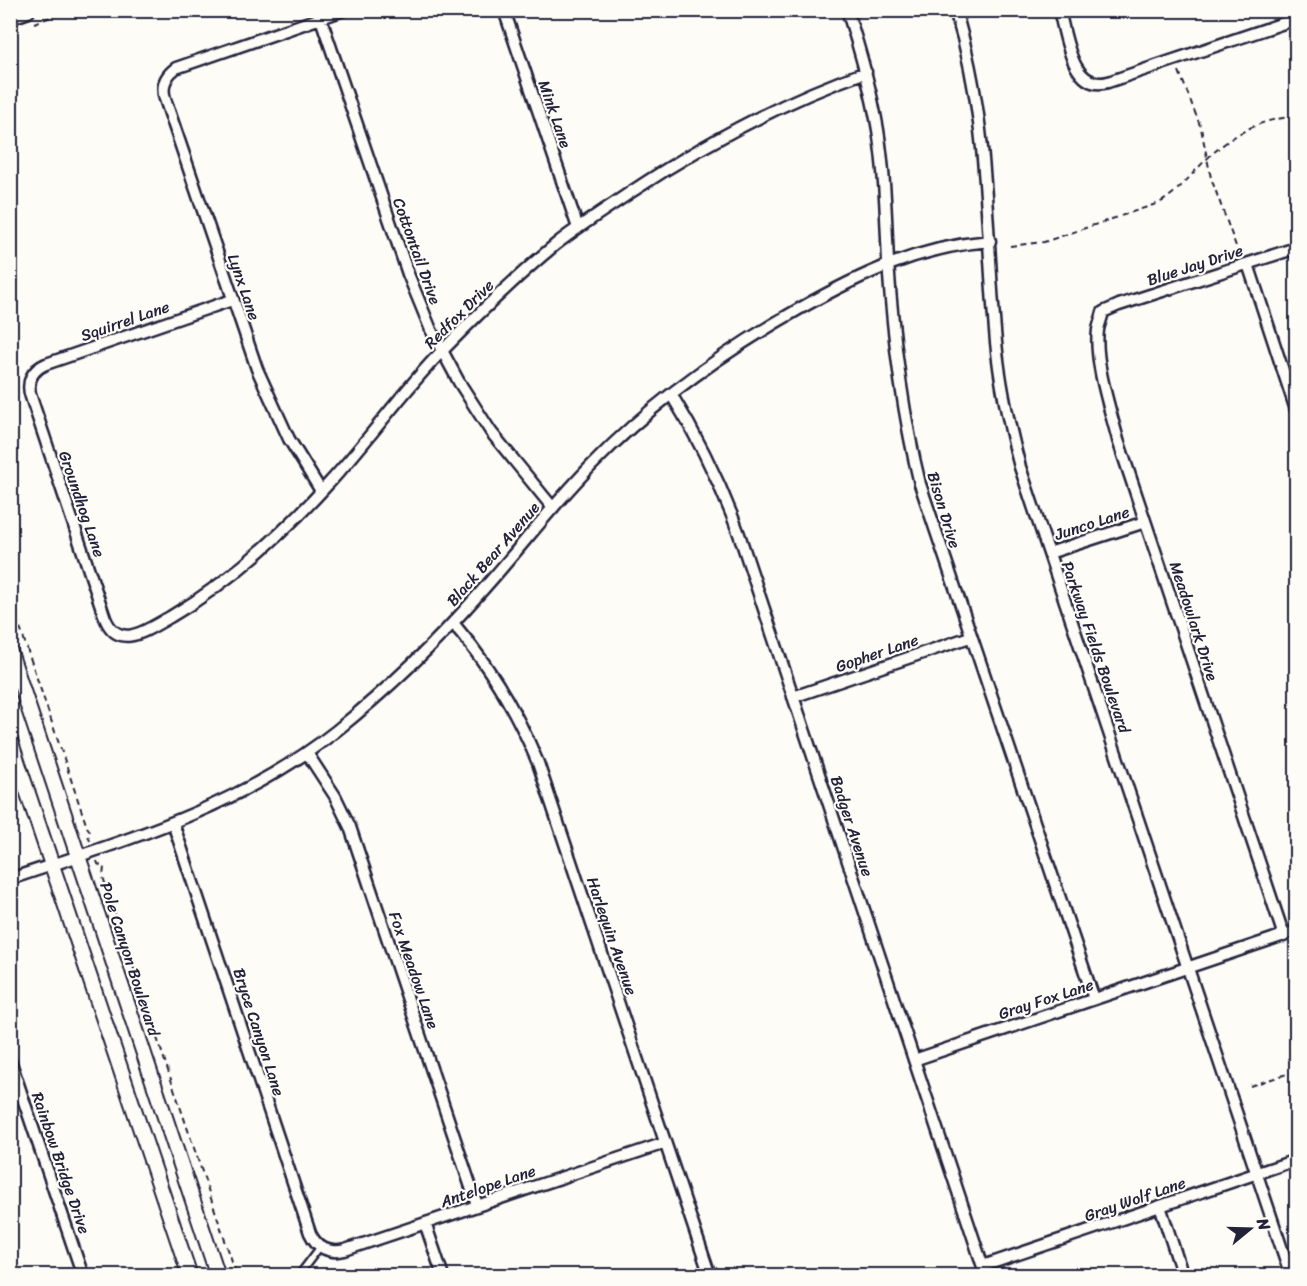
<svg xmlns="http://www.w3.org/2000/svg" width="1307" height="1286" viewBox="0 0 1307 1286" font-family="Sriracha,sans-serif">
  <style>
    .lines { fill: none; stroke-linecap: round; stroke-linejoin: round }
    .service-casing { stroke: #22223b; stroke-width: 10 }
    .minor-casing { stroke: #22223b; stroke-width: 15 }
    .tertiary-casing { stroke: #22223b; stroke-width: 18 }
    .secondary-casing { stroke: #22223b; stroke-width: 20 }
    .path { stroke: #22223b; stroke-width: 2; stroke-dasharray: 6 4.5; stroke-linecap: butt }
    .service { stroke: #fdfcf7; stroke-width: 5 }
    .minor { stroke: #fdfcf7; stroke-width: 10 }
    .tertiary { stroke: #fdfcf7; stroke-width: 14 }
    .secondary { stroke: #fdfcf7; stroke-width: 15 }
    .labels { text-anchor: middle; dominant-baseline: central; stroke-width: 4.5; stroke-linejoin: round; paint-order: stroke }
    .street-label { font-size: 16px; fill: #22223b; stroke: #fdfcf7 }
  </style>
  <rect width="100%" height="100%" fill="#fdfcf7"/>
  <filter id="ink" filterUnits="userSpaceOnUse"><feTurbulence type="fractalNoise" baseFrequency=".0167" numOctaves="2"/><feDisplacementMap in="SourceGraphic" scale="12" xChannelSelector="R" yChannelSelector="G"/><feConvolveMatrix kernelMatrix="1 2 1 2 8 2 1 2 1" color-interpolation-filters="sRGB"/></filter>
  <g filter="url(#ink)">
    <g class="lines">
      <defs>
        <path id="service" d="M298 1276 320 1247"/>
        <path id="minor" d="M318 10 408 274 431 330 459 382 491 432 553 508
          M504 10 578 228
          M847 10C860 50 871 89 878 130 885 174 886 218 888 262 893 337 902 411 920 484L1094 999
          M955 10C990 122 985 227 996 342 1000 384 1009 426 1020 467L1291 1276
          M1059 10C1066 36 1072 92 1108 82L1296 19
          M1248 264 1296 410
          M232 300 46 364C32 370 26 382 31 397L105 618C119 652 148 629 170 617 230 582 284 533 330 482 369 440 401 393 441 352 477 315 515 278 555 245 579 226 606 209 631 192 705 143 783 101 866 72
          M671 394C699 439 721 485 739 534L986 1276
          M321 491 289 439 257 369 165 99C161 86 165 76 176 68L344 10
          M1049 553 1145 522
          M453 623C489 665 517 712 538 763L710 1276
          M793 697 970 637
          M307 753 335 796 350 827 477 1205
          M173 823 310 1233C317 1248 329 1254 345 1250L665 1143
          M10 879C126 840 239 808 336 731 387 690 436 643 479 594 518 551 553 504 594 463 654 401 725 351 799 309 861 274 918 247 990 241
          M1284 936 1118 440C1110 409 1094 361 1098 330 1099 324 1102 317 1103 312L1119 305 1296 248
          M10 1060 83 1276
          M914 1060 1296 931
          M1160 1206 1183 1276
          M425 1223 443 1276
          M983 1266 1296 1160"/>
        <path id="tertiary" d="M10 652 218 1276
          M10 740 190 1276"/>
        <path id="secondary" d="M10 16 27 10"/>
      </defs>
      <use href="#service" class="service-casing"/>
      <use href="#minor" class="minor-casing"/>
      <use href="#tertiary" class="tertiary-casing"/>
      <use href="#secondary" class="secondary-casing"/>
      <path class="path" d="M34 23 71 10
        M1179 71 1201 128 1211 178 1237 249
        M1010 246 1044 242 1159 203C1174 195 1185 182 1197 169 1224 140 1255 118 1296 117
        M10 598 87 827 90 831 88 835 90 841
        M97 861 98 864 104 867 103 877 237 1276
        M1250 1086 1296 1071"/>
      <use href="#service" class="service"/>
      <use href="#minor" class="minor"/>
      <use href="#tertiary" class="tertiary"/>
      <use href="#secondary" class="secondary"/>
    </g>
  </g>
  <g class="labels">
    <g class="street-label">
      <text transform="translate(555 114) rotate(71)">Mink Lane</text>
      <text transform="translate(417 251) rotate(70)">Cottontail Drive</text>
      <text transform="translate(1195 265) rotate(-18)">Blue Jay Drive</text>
      <text transform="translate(244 287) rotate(71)">Lynx Lane</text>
      <text transform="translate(459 314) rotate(-45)">Redfox Drive</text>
      <text transform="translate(125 321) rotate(-19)">Squirrel Lane</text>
      <text transform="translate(82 504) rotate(71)">Groundhog Lane</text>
      <text transform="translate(944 510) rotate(73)">Bison Drive</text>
      <text transform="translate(1092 523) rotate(-18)">Junco Lane</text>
      <text transform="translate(493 554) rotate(-49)">Black Bear Avenue</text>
      <text transform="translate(1194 621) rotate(72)">Meadowlark Drive</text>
      <text transform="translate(1096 647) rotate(71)">Parkway Fields Boulevard</text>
      <text transform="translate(877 653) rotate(-19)">Gopher Lane</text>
      <text transform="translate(852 826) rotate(72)">Badger Avenue</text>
      <text transform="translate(612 936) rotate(71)">Harlequin Avenue</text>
      <text transform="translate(130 959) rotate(72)">Pole Canyon Boulevard</text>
      <text transform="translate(414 970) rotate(71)">Fox Meadow Lane</text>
      <text transform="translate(1046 999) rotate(-18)">Gray Fox Lane</text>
      <text transform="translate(259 1032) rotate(72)">Bryce Canyon Lane</text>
      <text transform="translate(61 1163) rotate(71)">Rainbow Bridge Drive</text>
      <text transform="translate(488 1186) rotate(-19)">Antelope Lane</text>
      <text transform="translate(1135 1199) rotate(-19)">Gray Wolf Lane</text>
    </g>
  </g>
  <rect width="1307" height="1286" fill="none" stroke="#fdfcf7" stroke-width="36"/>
  <rect x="18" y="18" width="1271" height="1250" fill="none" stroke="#22223b" stroke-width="2" filter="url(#ink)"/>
  <g transform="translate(1250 1229) rotate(71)" stroke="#fdfcf7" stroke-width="4.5" paint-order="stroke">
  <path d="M0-4.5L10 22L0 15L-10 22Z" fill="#22223b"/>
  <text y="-9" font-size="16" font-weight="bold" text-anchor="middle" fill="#22223b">N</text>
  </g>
</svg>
